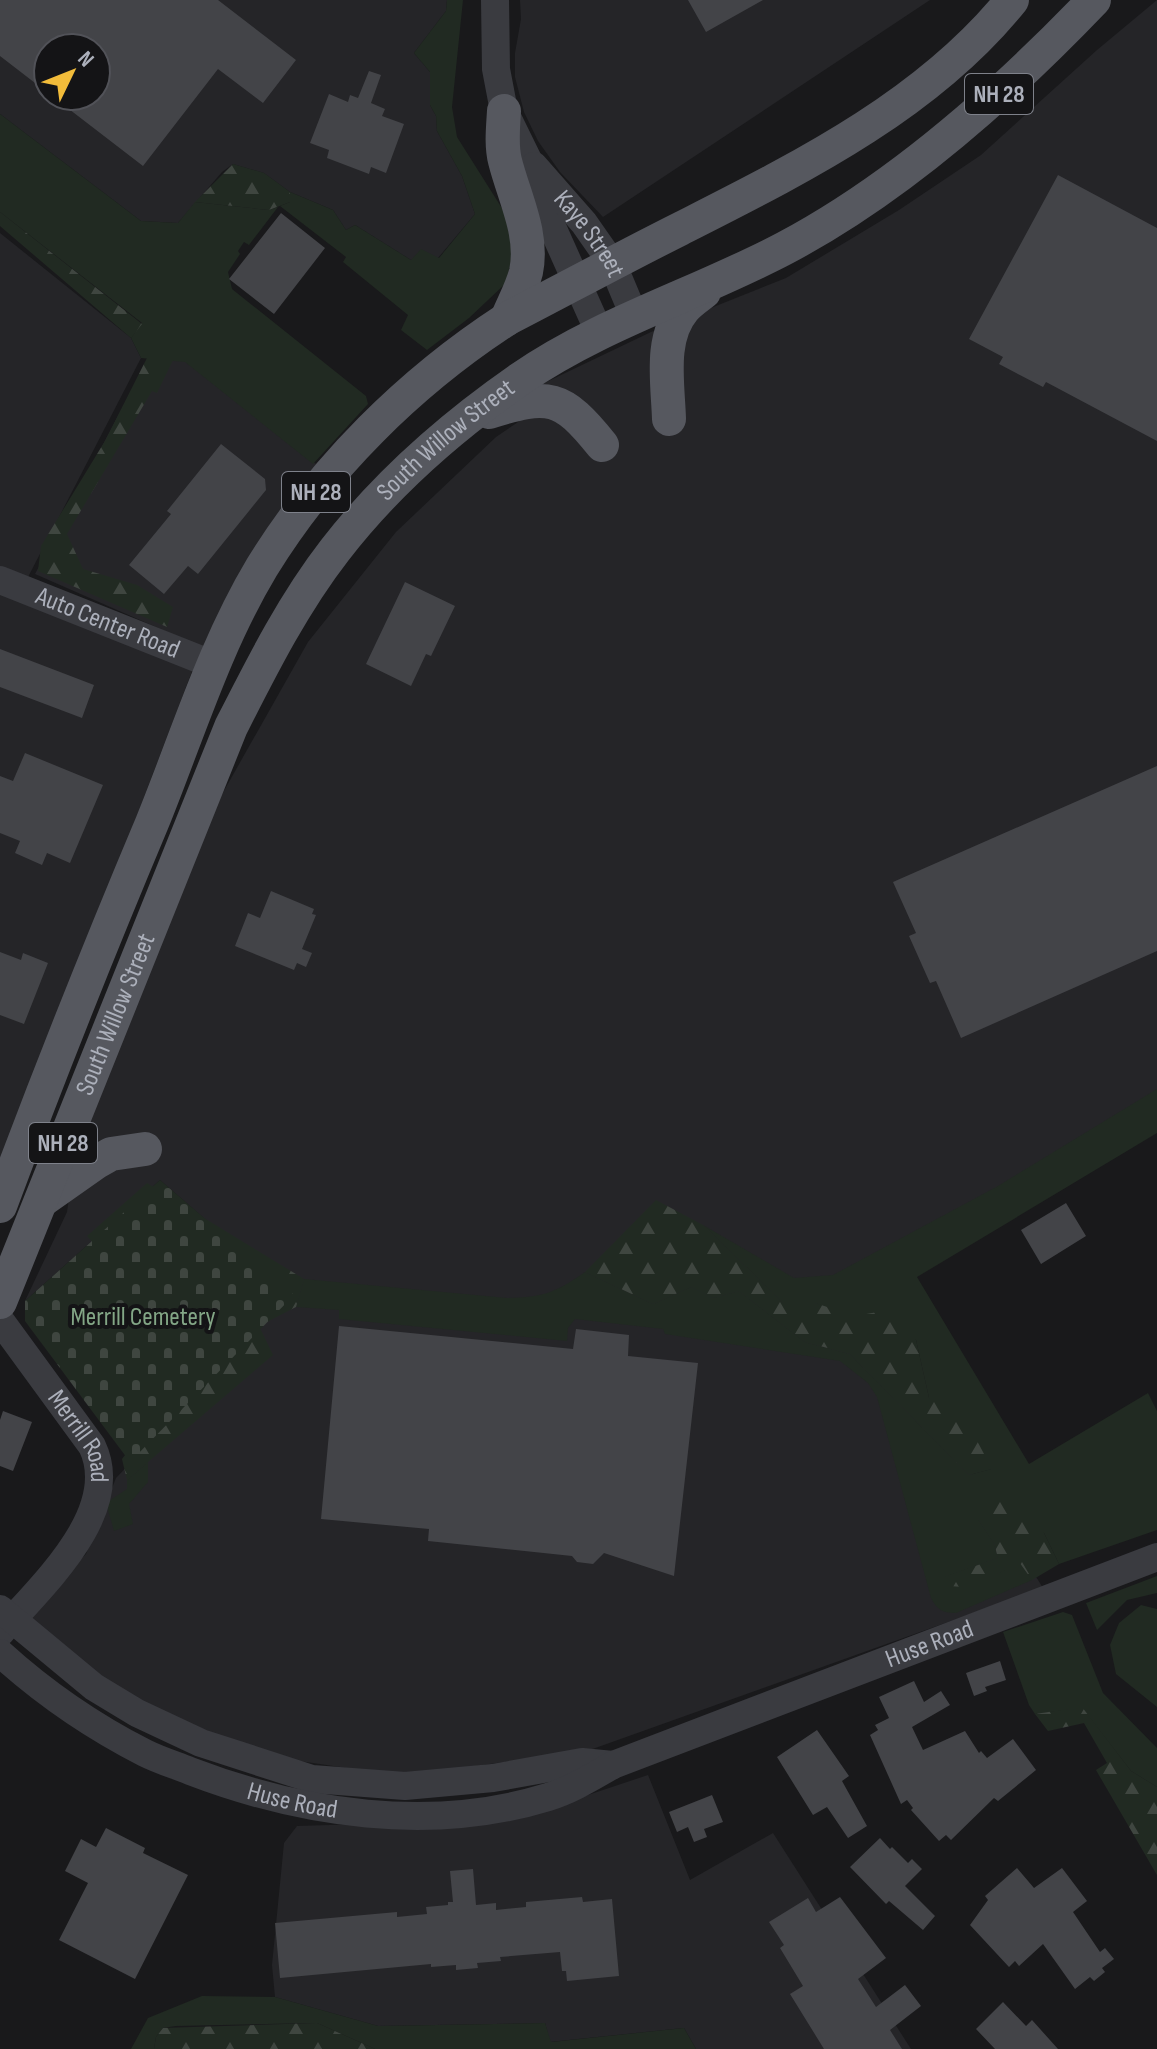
<svg xmlns="http://www.w3.org/2000/svg" width="1157" height="2049" viewBox="0 0 1157 2049" font-family="'Sofia Sans Condensed',sans-serif">
  <style>
    .built { fill: #252528; fill-rule: evenodd }
    .green { fill: #212a22 }
    .forest { fill: url(#forest-firs) }
    .cemetery { fill: url(#cemetery-stones) }
    .building { fill: #434448 }
    .lines { fill: none; stroke-linecap: round; stroke-linejoin: round }
    .minor { stroke: #3a3b40; stroke-width: 28 }
    .major { stroke: #56585f; stroke-width: 34 }
    .labels { text-anchor: middle; dominant-baseline: central; stroke-width: 8; stroke-linejoin: round; paint-order: stroke }
    .shield { fill: #141416; stroke: #7e818a; stroke-width: 2 }
    .shield-label { font-size: 24px; font-weight: bold; fill: #acb0bb }
    .street-label { font-size: 26px; fill: #acb0bb; stroke: #141416 }
    .park-label { font-size: 26px; fill: #83a686; stroke: #141416 }
  </style>
  <defs>
    <pattern id="forest-firs" width="22" height="20" patternUnits="userSpaceOnUse" patternTransform="scale(2)"><rect width="22" height="20" fill="#212a22"/><path d="M5 1l3.5 6h-7zM16 11l3.5 6h-7z" fill="#3f4640"/></pattern>
    <pattern id="cemetery-stones" width="16" height="16" patternUnits="userSpaceOnUse" patternTransform="scale(2)"><rect width="16" height="16" fill="#212a22"/><path d="M2 7V4a2 2 0 0 1 4 0v3zM10 15v-3a2 2 0 0 1 4 0v3z" fill="#3f4640"/></pattern>
  </defs>
  <rect width="100%" height="100%" fill="#19191b"/>
  <path class="built" d="M0 0H447L446 11 414 53 430 72V105L436 116 437 131 462 176 475 214 438 258 411 260 355 225 346 230 333 210 290 192 264 173 233 164 222 172 178 223 141 221 0 114ZM48 48H96V96H48Z
    M520 0H930L603 217 560 172 538 141 524 112 515 77V53L521 19Z
    M1157 0V1110L830 1332 963 1459 1043 1588 587 1751 401 1776 279 1758 147 1711 22 1618 86 1554 116 1478 293 1295 160 1180 25 1301 67 1212 74 1162 212 812 308 642 396 532 496 437 527 416 536 387 651 332 786 278 899 210 981 155 1097 50Z
    M0 233 131 338 141 358 26 581 194 666 0 1175Z
    M170 349 325 471 206 649 35 574 151 353Z
    M648 1775 690 1880 773 1833 911 2049H696L684 2028 550 2042 545 2023 378 2026 275 1997 272 1965 284 1843 297 1826 362 1824 567 1802Z"/>
  <path class="green" d="M447 0H463L452 107 457 137 505 213 513 252 506 283 469 318 427 350 401 330 408 315 343 262 346 257 280 206 290 202V192L333 210 346 230 355 225 411 260 421 249 439 258 475 214 462 176 437 131 436 116 430 105V72L414 53 446 11Z
    M0 114 141 221 178 223 195 202 269 210 278 207 249 245 244 242 238 251 240 254 228 272 232 289 366 396 368 404 313 464 185 362 141 358 131 338 142 323 0 212Z
    M1157 1089V1133L917 1277 1029 1464 1148 1393 1157 1411V1530L1059 1564 1044 1533 978 1519 994 1543 998 1558 945 1577C972 1577 1000 1582 1017 1558L1032 1580 956 1613C943 1613 937 1610 931 1598L877 1397 868 1383 840 1361 665 1334 663 1329 575 1319 568 1328 567 1341 339 1319V1310L296 1307 304 1279 507 1298C544 1297 555 1293 585 1272L653 1304 691 1287 713 1298 739 1291 805 1342 850 1354 969 1475 991 1469 929 1398 916 1340 815 1303H783L703 1225 794 1278 833 1275 998 1186Z
    M148 1462V1482L129 1504 133 1524 114 1531 106 1503 127 1489V1480Z
    M1157 1576V1593L1127 1600 1097 1630 1086 1603Z
    M1141 1605 1157 1609V1707L1116 1674 1110 1645 1119 1623Z
    M1063 1612 1072 1615 1103 1693 1157 1748V1787L1131 1771 1082 1708 1035 1714 1029 1705 1003 1632Z
    M202 1996 275 1997 378 2026 545 2023 551 2042 684 2028 696 2049H375L317 2023 176 2026 163 2028 156 2037 154 2049H131L148 2018Z"/>
  <path class="forest" d="M233 164 264 173 290 192V202L269 210 195 202Z
    M0 212 142 324 131 338 0 226Z
    M147 358 173 360 157 393 152 391 67 534 83 569 137 585 173 607 167 627 38 571 41 546 105 441Z
    M147 1183 304 1279 296 1307 259 1326 273 1355 127 1480 122 1459 154 1418 107 1259 87 1236Z
    M656 1200 703 1225 783 1303H815L855 1316 889 1310 916 1340 929 1398 958 1405 992 1469 969 1475 850 1354 805 1342 739 1291 713 1298 691 1287 653 1304 585 1272Z
    M992 1496 1013 1500 1044 1533 1059 1564 1032 1580 1017 1559 1010 1568 990 1577 987 1589 950 1586 944 1577 998 1558 994 1543 978 1519 964 1515 974 1501Z
    M1082 1707 1131 1771 1157 1787V1875L1096 1770 1107 1763 1084 1723 1048 1731 1035 1714Z
    M317 2023 375 2049H154L156 2037 163 2028Z"/>
  <path class="cemetery" d="M160 1180 294 1295 130 1462 25 1321V1301Z"/>
  <path class="building" d="M0 0H218L296 60 263 103 218 69 143 166 52 96H96V48H48V93L0 56Z
    M688 0H763L706 32Z
    M369 71 381 75 371 103 385 109 382 116 404 124 386 173 371 167 369 174 327 158 329 150 310 143 329 94 348 102 350 95 358 98Z
    M1058 175 1157 228V441L1046 382 1043 387 999 364 1003 357 969 339Z
    M281 213 325 248 274 314 229 279Z
    M221 444 265 479 266 490 198 574 188 566 164 594 129 565 171 514 167 511Z
    M405 582 455 606 431 656 426 654 411 686 366 664Z
    M0 649 94 685 82 718 0 687Z
    M25 753 103 785 70 863 47 853 42 865 15 853 20 841 0 833V776L13 781Z
    M1157 766V951L961 1038 936 981 930 983 909 936 916 933 893 882Z
    M271 891 314 909 312 914 316 915 302 949 312 953 306 967 297 963 294 970 235 946 248 913 260 918Z
    M0 952 21 960 23 953 48 963 24 1024 0 1015Z
    M1066 1203 1086 1236 1041 1264 1021 1230Z
    M339 1326 573 1349 576 1329 629 1335 628 1356 698 1363 674 1576 604 1553 593 1564 577 1562 572 1556 428 1541 429 1529 321 1519Z
    M3 1411 32 1422 13 1471 0 1466V1420Z
    M1000 1661 1006 1680 985 1687 987 1691 974 1696 966 1673Z
    M914 1681 924 1702 941 1691 950 1705 912 1727 923 1750 965 1731 979 1753 981 1751 987 1758 1013 1739 1036 1770 998 1801 994 1798 951 1840 946 1835 939 1841 911 1810 913 1808 907 1800 901 1804 870 1735 878 1730 875 1725 889 1718 879 1697Z
    M817 1730 849 1776 842 1781 867 1826 848 1838 827 1807 813 1815 777 1757Z
    M712 1795 723 1822 704 1829 707 1837 694 1842 688 1827 677 1832 669 1812Z
    M106 1828 145 1848 143 1853 188 1875 135 1979 59 1940 88 1883 65 1871 81 1839 96 1847Z
    M880 1838 890 1849 892 1847 908 1863 912 1859 922 1869 905 1886 935 1916 923 1930 889 1901 886 1904 850 1867Z
    M1017 1868 1034 1888 1062 1868 1087 1901 1073 1912 1100 1952 1105 1948 1114 1959 1102 1968 1105 1972 1094 1981 1090 1977 1075 1989 1043 1944 1019 1966 1015 1961 1009 1967 970 1925 988 1900 985 1896Z
    M473 1869 476 1905 496 1903V1910L526 1907V1902L582 1897 583 1902 612 1899 619 1976 567 1981 566 1971H562L560 1952 500 1957 501 1961 477 1963 478 1968 456 1970V1965L431 1967V1964L280 1978 275 1923 397 1912V1917L427 1914 426 1907 448 1905V1902H453L450 1871Z
    M840 1897 886 1958 858 1979 876 2007 905 1985 921 2006 890 2030 902 2049H824L790 1994 803 1986 780 1948 784 1945 769 1922 808 1898 816 1912Z
    M1003 2002 1026 2026 1032 2020 1058 2049H995L976 2029Z"/>
  <g class="lines">
    <g class="minor">
      <path d="M495 0 496 69 504 111 528 160 553 229 600 334"/>
      <path id="s1" d="M534 166 584 223 612 263 635 318"/>
      <path id="s2" d="M0 580 214 665"/>
      <path id="s3" d="M0 1320 92 1446C124 1512 40 1587 1 1632"/>
      <path d="M0 1609 94 1687 137 1713 201 1743 312 1779 405 1786 493 1778 582 1762 613 1765"/>
      <path id="s4" d="M0 1653C44 1693 92 1726 145 1753 159 1760 175 1765 190 1771 302 1814 431 1833 548 1797 571 1790 592 1777 613 1765L1157 1557"/>
    </g>
    <g class="major">
      <path d="M504 111C503 128 501 145 505 161 514 197 534 234 526 272 522 288 513 304 507 319"/>
      <path d="M489 412C549 393 562 395 602 445"/>
      <path d="M669 419C668 384 659 338 684 309 690 302 698 297 704 292"/>
      <path d="M41 1201 95 1163 111 1154 145 1149"/>
      <path d="M0 1206C48 1077 99 949 152 823 187 737 214 647 262 567 323 468 410 382 507 319 565 289 622 258 680 229 798 169 927 106 1012 0"/>
      <path id="s5" d="M0 1302 231 727C262 666 293 604 335 550 386 484 451 427 520 379 601 323 698 294 785 248 898 188 1006 92 1094 0"/>
    </g>
  </g>
  <g class="labels">
    <g class="shield">
      <rect x="965" y="74" width="68" height="40" rx="6"/>
      <rect x="282" y="472" width="68" height="40" rx="6"/>
      <rect x="29" y="1123" width="68" height="40" rx="6"/>
    </g>
    <g class="shield-label">
      <text x="999" y="94">NH 28</text>
      <text x="316" y="492">NH 28</text>
      <text x="63" y="1143">NH 28</text>
    </g>
    <g class="street-label">
      <text stroke="none"><textPath href="#s1" startOffset="88">Kaye Street</textPath></text>
      <text stroke="none"><textPath href="#s5" startOffset="982">South Willow Street</textPath></text>
      <text stroke="none"><textPath href="#s2" startOffset="116">Auto Center Road</textPath></text>
      <text stroke="none"><textPath href="#s5" startOffset="310">South Willow Street</textPath></text>
      <text stroke="none"><textPath href="#s3" startOffset="142">Merrill Road</textPath></text>
      <text stroke="none"><textPath href="#s4" startOffset="1002">Huse Road</textPath></text>
      <text stroke="none"><textPath href="#s4" startOffset="332">Huse Road</textPath></text>
    </g>
    <g class="park-label">
      <text x="143" y="1317">Merrill Cemetery</text>
    </g>
  </g>
  <g transform="translate(72 72) rotate(47)"><circle r="38" fill="#141416" stroke="#515258" stroke-width="2"/>
  <path d="M0-6L14 30L0 20L-14 30Z" fill="#f2bc3a"/>
  <text y="-12" font-size="22" font-weight="bold" text-anchor="middle" fill="#acb0bb">N</text>
  </g>
</svg>
